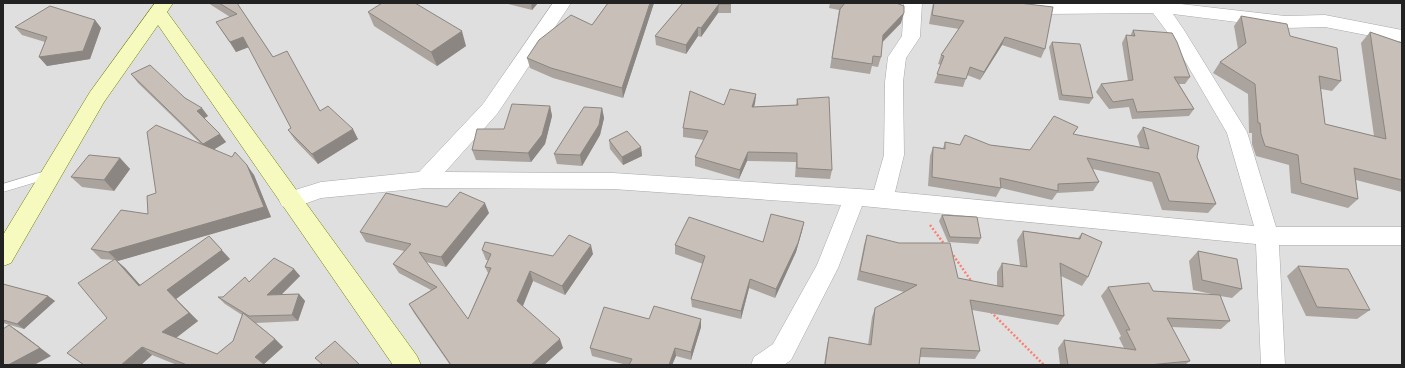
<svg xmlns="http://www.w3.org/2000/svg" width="1405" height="368" viewBox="0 0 1405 368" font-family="'Exo 2',sans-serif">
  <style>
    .residential { fill: #e0dfdf }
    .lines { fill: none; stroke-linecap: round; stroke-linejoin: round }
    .lane-casing { stroke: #a9a9a9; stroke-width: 1 }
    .street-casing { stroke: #a9a9a9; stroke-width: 1 }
    .secondary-casing { stroke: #707d05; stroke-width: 1 }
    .path { stroke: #fa8072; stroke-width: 2.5; stroke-dasharray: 2 2; stroke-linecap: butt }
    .lane { fill: #fff; fill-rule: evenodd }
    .street { fill: #fff; fill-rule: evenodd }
    .secondary { fill: #f7fabf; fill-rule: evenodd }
    .wall { fill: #aba49e }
    .shaded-wall { fill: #8b8681 }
    .building { fill: #c7bfb8; stroke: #8b8681 }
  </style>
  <rect width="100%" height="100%" fill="#f2efe9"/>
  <path class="residential" d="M3 3H1402V365H3Z"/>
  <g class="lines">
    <defs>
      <path id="lane" d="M52 169 56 170 57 173 56 176 3 192V184Z"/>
      <path id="street" d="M553 3H571L497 114 445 172 613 173 874 190 884 155 885 82 888 57 902 36 904 3H922L920 37 906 58 903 82 904 155 895 192 1254 226 1227 133 1171 37 1153 13 1043 14 1004 9 998 7 995 3H1172L1285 16 1325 15 1402 30V42L1325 27 1285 28 1173 14 1184 30 1247 132 1276 227H1402V245H1279L1285 365H1261L1256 244 862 206 838 268 791 360 784 365H751L754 357 773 344 817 265 841 205 613 189 425 188 321 198 290 209 282 206 279 200 282 194 321 182 419 172 483 104Z"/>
      <path id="secondary" d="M155 3H173L167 12 417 356 421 365H393L158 25 104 102 11 263 3 266V235L90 92Z"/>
    </defs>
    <use href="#lane" class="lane-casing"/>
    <use href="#street" class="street-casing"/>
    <use href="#secondary" class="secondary-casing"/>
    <path class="path" d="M930 225 945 245
      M951 252 972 282
      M991 312 1044 365"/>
    <use href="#lane" class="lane"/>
    <use href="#street" class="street"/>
    <use href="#secondary" class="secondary"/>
  </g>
  <path class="wall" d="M208 3H237L273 57 320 111 358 139 318 164 295 140 288 130 291 128 249 47 236 52 216 22 230 17Z
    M504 3H538L532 10Z
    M608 3H654L623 98 553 78 530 68 527 58 592 25Z
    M683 3H731V13H718L701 37 698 36 686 54 656 45 655 36Z
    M830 3H896L901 23 882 43 881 57 878 67 872 66 870 74 830 68 839 10 829 8Z
    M933 3H1019L1045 49 1041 58 1002 45 980 80 967 75 963 87 934 83 941 65 938 64 941 55 959 29 929 24Z
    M368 12 466 46 437 66 374 26Z
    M1241 16 1290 36 1341 81 1332 91 1321 89 1325 124 1374 136 1361 43 1370 32 1402 43V192L1356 180 1358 199 1348 208 1291 193 1289 165 1256 156 1252 144V133H1249L1248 94 1213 73 1220 62 1238 49 1234 26Z
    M95 20 101 28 90 59 47 66 39 57 45 42 22 35 15 27Z
    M1133 30 1190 77 1185 84H1179L1194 109 1189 116 1132 119 1129 107 1109 109 1096 92 1101 84 1128 81 1122 43 1126 35 1130 36Z
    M1052 42 1093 98 1089 104 1059 100 1049 47Z
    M131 74 185 98 208 116 204 118 226 142 214 149 254 175 271 217 117 261 125 268 140 285 230 259 176 299 198 321 176 338 217 354 233 341 242 315 225 304 218 297H223L249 282 294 269 300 276 282 294H299L305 301 298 321 256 323 275 339 283 347 264 364 265 365H177L152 355 141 365 107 318 114 260 101 259 91 249 148 214 156 193 201 144 138 83Z
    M756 94 755 103 754 107 796 105 797 99 832 170 830 179 795 177 796 162 747 161 739 179 695 166V157L704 140 683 137V128L724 105Z
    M550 106 552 116 545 144 531 162 476 160 472 150 504 129Z
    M602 108 604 118 600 135 582 166 557 164 554 154Z
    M1078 127 1073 135 1140 147 1137 136 1143 127 1197 157 1216 204 1208 213 1162 210 1152 182 1093 169 1099 182 1093 191 1057 193 1052 200 1001 188 996 197 928 186 930 156 933 147 943 148 945 142 960 145H990L1030 150Z
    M609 140 641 147 642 156 623 165 610 149Z
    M120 158 130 169 114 191 82 187 71 177Z
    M447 207 489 213 446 267 426 262 468 319 488 273 485 267 488 260H486L482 250 553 256 593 254 565 295 533 281 522 306 563 348 544 365H450L414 313 409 304 431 290 399 273 393 264 404 251 366 242 360 232Z
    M942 215 981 238 978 244 948 242 939 221Z
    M804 222 802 231 796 252 775 298 749 288 741 319 692 307 691 299 703 264 675 254V245L763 242Z
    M1023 231 1078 238 1082 233 1088 277 1082 286 1061 276 1064 316 1058 325 972 310 980 351 975 359 920 357 919 365H824L827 345 829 337 868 345 872 317 875 308 904 292 857 280 864 245 867 235 958 278 997 286V272L1002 263 1020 266 1017 240Z
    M1198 251 1242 289 1232 298 1220 296 1230 321 1221 329 1171 327 1190 361 1185 365H1060L1058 348 1064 340 1124 348 1119 338 1121 336 1101 296 1108 287 1153 291 1216 295 1193 290 1189 261Z
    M1298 266 1370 310 1357 319 1306 316 1287 276Z
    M3 284 48 296 55 301 24 329 3 323Z
    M649 319H701V327L691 360 676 356 672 365H627L592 356 590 348Z"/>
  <path class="shaded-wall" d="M531 3H538L532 10Z
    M650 3H654L623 98 622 88Z
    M719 4 718 13 701 37V28Z
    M904 13 901 23 880 44 883 35Z
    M95 20 101 28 90 59 47 66 39 57Z
    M698 27V36L686 54V45Z
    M462 31 466 46 437 66 431 52Z
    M243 37 249 47 236 52 230 42Z
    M1005 37 1002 45 980 80 984 72Z
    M756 94 755 103 751 117 752 107Z
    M550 106 552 116 545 144 531 162 528 153Z
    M202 108 208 116 203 119 197 111Z
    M602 108 604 118 600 135 582 166 580 155Z
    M353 129 358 139 318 164 312 154Z
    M220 134 226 142 210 152 203 144Z
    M641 147 642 156 623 165 622 157Z
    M748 152 747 161 739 179 740 170Z
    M120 158 130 169 114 191 104 180Z
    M247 165 254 175 271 217 118 261 108 252Z
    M485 203 489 213 446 267 441 257Z
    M804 222 802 231 796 252 775 298 776 289Z
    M209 236 230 259 176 299 198 321 172 341 162 332 167 290Z
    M591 245 593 254 565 295 562 286Z
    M115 259 125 268 149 295 139 286Z
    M294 269 300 276 274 302 267 295Z
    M530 271 533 281 521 311 517 301Z
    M750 279 749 288 741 319V311Z
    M299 294 305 301 298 321 292 315Z
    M48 296 55 301 24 329 17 324Z
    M701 319V327L691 360V352Z
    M9 325 21 333 51 356 34 365H8Z
    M275 339 283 347 263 365 255 357Z
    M560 339 563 348 544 365H531Z
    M142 347 152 355 141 365H121Z
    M675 348 676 356 672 365H669Z"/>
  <path class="building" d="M219 3H237L273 57 287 51 320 111 328 106 353 129 312 154 288 130 291 128 243 37 230 42 216 22 237 14Z
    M382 3H415L462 31 431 52 368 12Z
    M608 3H650L622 88 551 68 527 58 539 40 571 15 592 25Z
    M683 3H731V4H719L701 28 698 27 686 45 655 36Z
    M845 3H896L904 6V13L883 35 881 57 873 56 872 64 832 58 840 9Z
    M934 3H1019L1053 7 1045 49 1005 37 984 72 970 67 966 79 937 74 944 56 941 55 964 21 932 15Z
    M50 6 95 20 83 51 39 57 47 37 15 27Z
    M1241 16 1287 24 1290 36 1337 48 1341 81 1319 76 1325 124 1386 139 1370 32 1402 43V180L1354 168 1358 199 1301 183 1298 155 1265 146 1261 134 1260 123H1258L1255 84 1220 62 1246 43Z
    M1133 30 1172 33 1177 42 1190 77H1174L1194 109 1137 112 1133 99 1113 102 1101 84 1133 80 1126 35 1135 36Z
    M1052 42 1080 44 1093 98 1062 95Z
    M150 65 185 98 202 108 197 111 220 134 203 144 131 74Z
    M730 89 756 94 752 107 798 105 797 99 829 97 832 170 797 168V153L748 152 740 170 695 157 708 131 683 128 690 91 724 105Z
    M512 104 550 106 542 135 528 153 472 150 477 129H504Z
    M584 107 602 108 599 125 580 155 554 154Z
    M1054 116 1078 127 1073 134 1149 149 1143 127 1199 146 1197 157 1216 204 1169 201 1159 173 1087 158 1099 182 1058 184V191L1000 178 1001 188 932 177 933 147 945 149V142L960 145 965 135 990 145 1030 150Z
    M156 125 232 157 235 152 247 165 264 207 108 252 91 249 121 210 148 214 147 196 156 193 147 132Z
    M627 131 641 147 622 157 609 140Z
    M89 155 120 158 104 180 71 177Z
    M460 192 485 203 441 257 419 252 468 319 491 268 485 267 491 254 482 250 485 242 553 256 569 235 591 245 562 286 530 271 517 301 560 339 531 365H451L409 304 437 287 393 264 411 244 360 232 386 193 447 207Z
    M771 214 804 222 798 243 776 289 750 279 741 311 691 299 705 256 675 245 689 217 763 242Z
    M942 215 977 217 981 238 950 237Z
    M1023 231 1080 239 1082 233 1102 242 1088 277 1060 263 1064 316 970 300 980 351 921 348 919 365H825L829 337 871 345 875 308 917 285 860 271 867 235 899 243H950L958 278 1003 287 1002 263 1027 267Z
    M209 236 222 250 167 290 189 313 162 332 217 354 233 341 243 313 275 339 255 357 265 365H187L142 347 121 365H84L67 353 107 318 78 283 115 259 139 286Z
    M1198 251 1237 259 1242 289 1202 280Z
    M274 258 294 269 267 295 299 294 292 315 249 316 218 297H223L245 277 249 282Z
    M1298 266 1348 269 1370 310 1317 307Z
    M1149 283 1153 291 1220 295 1230 321 1167 318 1190 361 1149 365H1068L1064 340 1136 350 1126 330H1130L1108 287Z
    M3 284 48 296 17 324 3 320Z
    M654 306 701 319 691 352 675 348 669 365H629L632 359 590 348 604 307 649 319Z
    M9 325 40 348 8 365H3V329Z
    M335 341 360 365H323L315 358Z"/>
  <rect width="1405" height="368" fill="none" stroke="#222222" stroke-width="8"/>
</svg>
